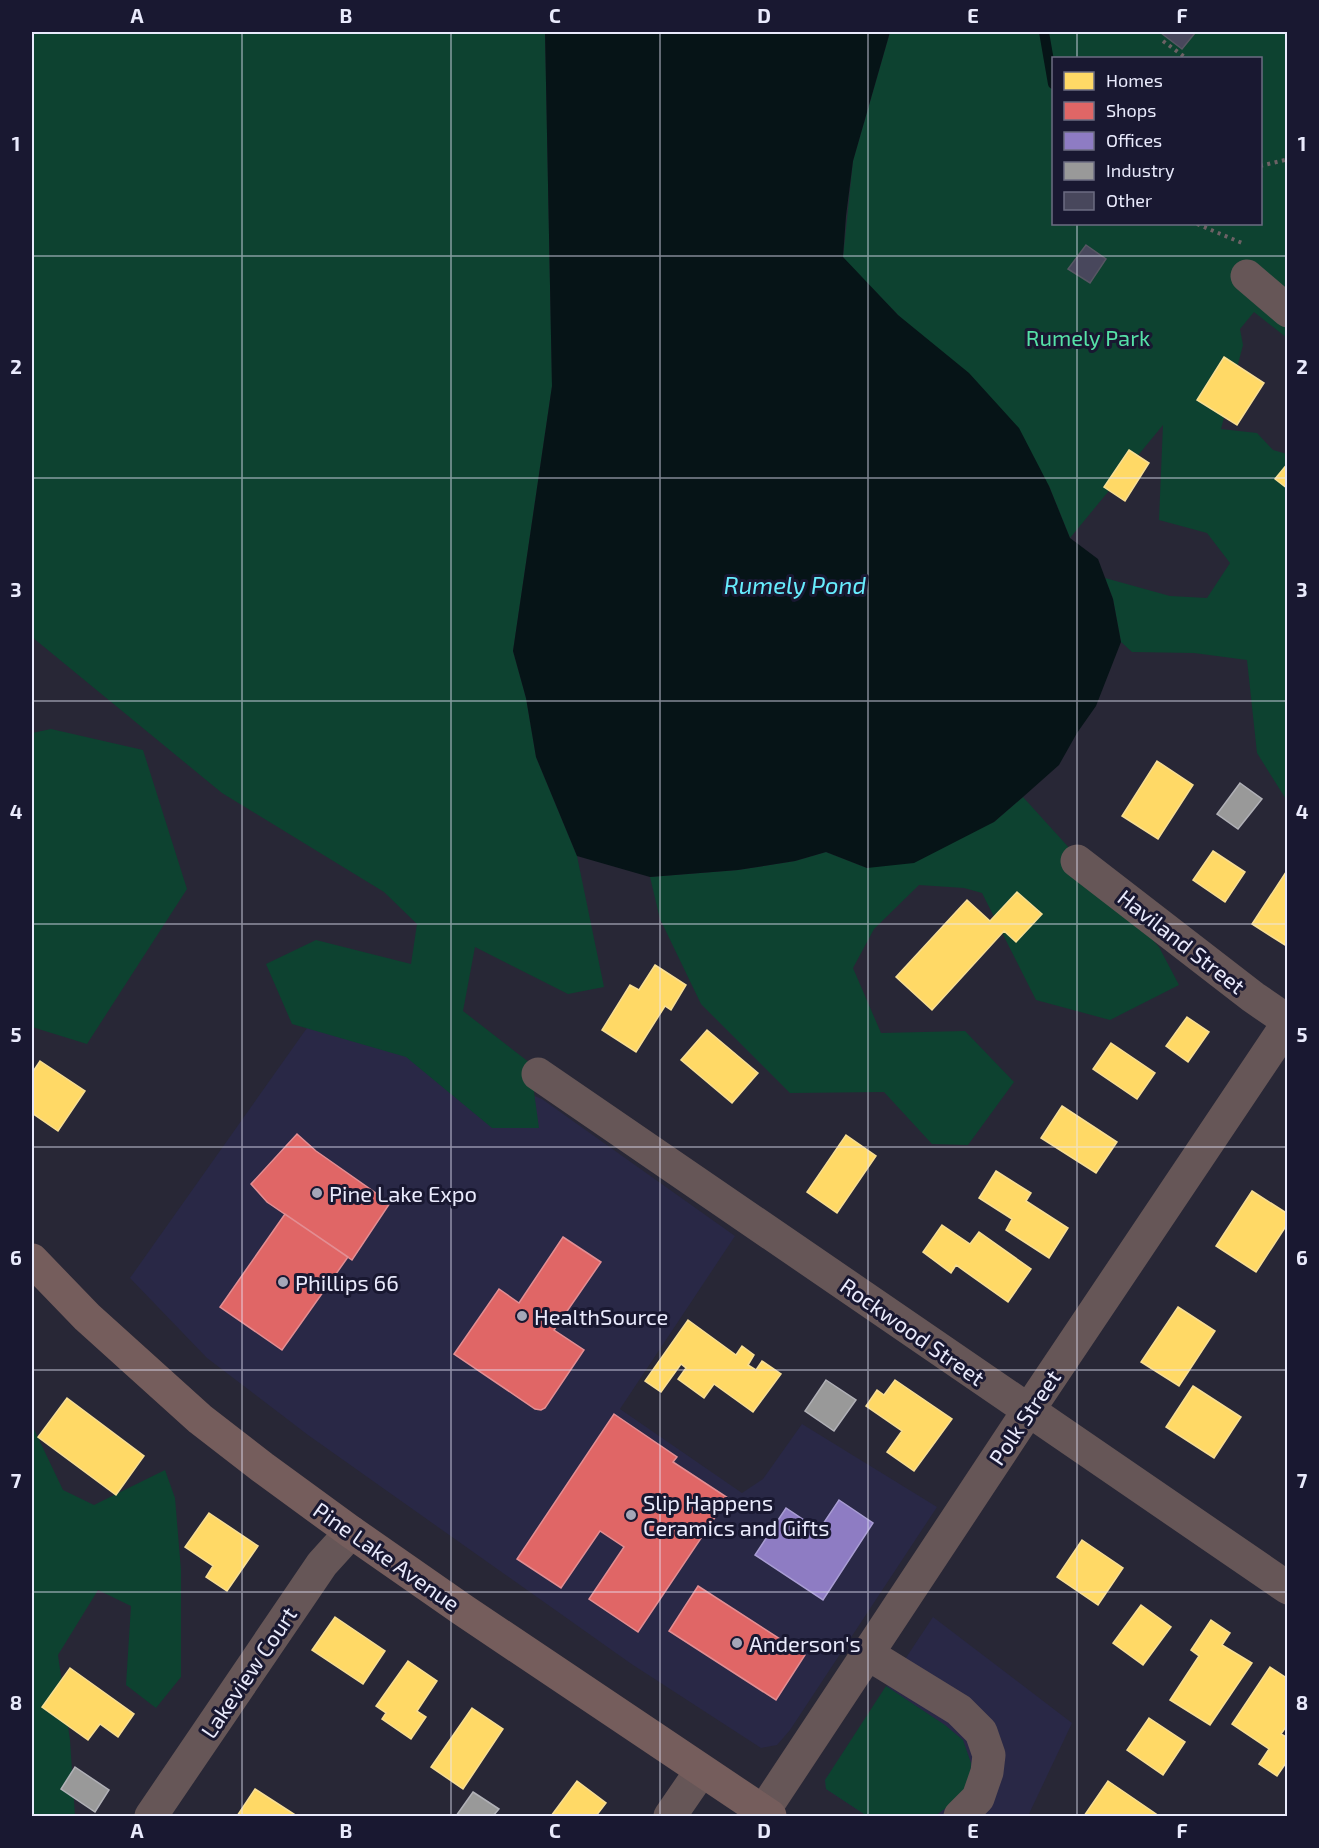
<svg xmlns="http://www.w3.org/2000/svg" width="1319" height="1848" viewBox="0 0 1319 1848" font-family="'Exo 2',sans-serif">
  <style>
    .built { fill: #292846 }
    .green { fill: #0d4230; fill-rule: evenodd }
    .water { fill: #061417 }
    .homes { fill: #ffd966; stroke: #f8de93; stroke-width: 1.5 }
    .shops { fill: #e06666; stroke: #e38e93; stroke-width: 1.5 }
    .offices { fill: #8e7cc3; stroke: #a99dd4; stroke-width: 1.5 }
    .industry { fill: #999; stroke: #b1b1b7; stroke-width: 1.5 }
    .lines { fill: none; stroke-linecap: round; stroke-linejoin: round }
    .stream { stroke: #061417; stroke-width: 10 }
    .building { fill: #48475c; stroke: #565663; stroke-width: 1.5 }
    .path { stroke: #6c6165; stroke-width: 4; stroke-dasharray: 3 4.5; stroke-linecap: butt }
    .minor { stroke: #665657; stroke-width: 33 }
    .major { stroke: #755d5c; stroke-width: 33 }
    .grid { fill: none; stroke: #e9eafc; stroke-width: 1.5; stroke-opacity: 0.55 }
    .poi-dot { fill: #a5a6b7; stroke: #191831; stroke-width: 2 }
    .labels { text-anchor: middle; dominant-baseline: central; stroke-width: 6; stroke-linejoin: round; paint-order: stroke }
    .park-label { font-size: 22px; fill: #55e1a7; stroke: #191831 }
    .street-label { font-size: 22px; fill: #e9eafc; stroke: #191831 }
    .poi-label { font-size: 22px; fill: #e9eafc; stroke: #191831; text-anchor: start }
    .water-label { font-size: 24px; font-style: italic; fill: #67edfe; stroke: #191831 }
    .neatline { fill: none; stroke: #e9eafc; stroke-width: 2 }
    .grid-label { font-size: 20px; text-anchor: middle; font-weight: bold; fill: #e9eafc }
  </style>
  <rect width="100%" height="100%" fill="#282736"/>
  <path class="built" d="M319 1011 542 1099 735 1236 620 1409 742 1493 763 1479 802 1424 937 1507 790 1730 777 1745 761 1748 630 1663 308 1435 207 1358 130 1278Z
    M933 1617 1072 1723 1028 1816H867L826 1789 825 1780Z"/>
  <path class="green" d="M32 32H545L552 386 513 651 526 698 536 757 577 856 604 987 568 994 475 947 463 1011 530 1063 539 1128H492L406 1057 292 1024 266 964 316 940 411 964 417 924 384 892 222 793 32 637Z
    M890 32H1287V338L1254 312 1240 329 1243 345 1221 429 1257 433 1273 450 1287 454V801L1257 753 1247 660 1194 653 1132 652 1121 642 1113 599 1105 578 1170 596 1207 598 1230 563 1207 533 1159 520 1163 425 1070 538 1049 486 898 315 843 258 853 161ZM1054 58H1260V224H1054Z
    M51 729 143 750 187 889 87 1044 32 1027V733Z
    M1023 797 1159 947 1179 985 1110 1020 1036 1000 982 893 964 888 919 885 874 929 853 968 881 1033 965 1031 1014 1082 968 1145 932 1144 884 1092 790 1093 701 1004 660 919 650 877 738 870 795 861 826 852 867 868 994 822Z
    M32 1425 63 1490 94 1505 165 1470 175 1498 181 1570V1677L156 1708 126 1685 131 1606 98 1590 58 1655 70 1740 75 1816H32Z
    M886 1686 945 1725 963 1740 971 1763 970 1782 954 1802 935 1816H867L826 1789 825 1780Z"/>
  <path class="water" d="M545 32H890L853 161 846 216 843 257 898 315 969 373 1019 428 1049 486 1070 538 1098 559 1113 599 1121 642 1096 706 1077 733 1059 765 1023 797 994 822 914 863 867 868 826 852 795 861 738 870 650 877 577 856 536 757 526 698 513 651 552 386Z"/>
  <path class="homes" d="M1224 357 1264 383 1237 425 1197 400Z
    M1129 450 1149 463 1125 501 1104 487Z
    M1288 463V489L1275 479Z
    M1157 761 1193 785 1158 839 1122 816Z
    M1213 851 1245 872 1225 902 1193 880Z
    M1288 869V947L1252 924Z
    M1017 892 1042 914 1016 942 1004 931 932 1010 896 977 967 900 990 921Z
    M655 965 686 985 671 1010 665 1006 636 1052 602 1030 630 985 639 990Z
    M1187 1017 1209 1032 1188 1062 1166 1046Z
    M707 1030 758 1073 732 1103 681 1060Z
    M1111 1043 1155 1073 1137 1099 1093 1069Z
    M40 1061 85 1091 58 1131 32 1113V1073Z
    M1062 1106 1117 1142 1096 1173 1041 1138Z
    M846 1135 876 1156 837 1213 807 1192Z
    M996 1171 1031 1193 1026 1201 1068 1228 1049 1258 1006 1230 1012 1219 979 1198Z
    M1252 1191 1288 1214V1223L1256 1272 1216 1246Z
    M942 1225 970 1244 979 1232 1031 1269 1008 1302 956 1265 951 1273 923 1252Z
    M1178 1307 1215 1331 1179 1386 1141 1362Z
    M688 1320 736 1355 742 1346 754 1355 748 1365 756 1370 762 1361 781 1374 753 1412 714 1384 704 1398 678 1379 686 1368 681 1364 661 1392 645 1381Z
    M895 1380 952 1419 914 1471 887 1452 902 1431 866 1406 877 1390 884 1395Z
    M1193 1386 1241 1417 1214 1458 1166 1427Z
    M67 1398 144 1456 116 1495 38 1437Z
    M209 1513 258 1546 227 1591 206 1577 213 1566 185 1547Z
    M1082 1540 1123 1568 1098 1605 1057 1577Z
    M1141 1605 1171 1627 1143 1665 1113 1643Z
    M335 1617 385 1651 363 1684 312 1650Z
    M1211 1620 1230 1633 1222 1645 1252 1663 1210 1725 1170 1700 1199 1656 1191 1650Z
    M408 1661 437 1681 417 1711 426 1717 411 1739 382 1719 386 1713 376 1706Z
    M1270 1667 1288 1679V1724L1281 1734 1288 1738V1760L1277 1776 1259 1764 1269 1749 1232 1724Z
    M70 1668 134 1714 118 1737 100 1724 88 1740 42 1707Z
    M472 1708 503 1729 463 1789 431 1767Z
    M1149 1718 1185 1742 1163 1775 1127 1750Z
    M577 1781 606 1803 596 1816H551Z
    M1108 1781 1159 1816H1084Z
    M255 1789 297 1816H237Z"/>
  <path class="shops" d="M297 1134 316 1151 390 1203 352 1260 267 1202 251 1184Z
    M285 1214 348 1257 282 1350 220 1307Z
    M563 1237 601 1262 554 1330 584 1350 545 1408 541 1410 535 1409 454 1354 499 1289 519 1303Z
    M614 1414 677 1457 673 1462 728 1498 638 1632 589 1599 624 1547 600 1531 561 1588 517 1559Z
    M698 1586 805 1655 776 1700 669 1631Z"/>
  <path class="offices" d="M839 1500 873 1523 823 1600 755 1555 786 1508 819 1530Z"/>
  <path class="industry" d="M1240 783 1262 799 1238 829 1217 814Z
    M826 1380 856 1400 834 1431 805 1411Z
    M75 1767 109 1790 95 1812 61 1789Z
    M473 1792 499 1809 493 1816H456Z"/>
  <g class="lines">
    <path class="stream" d="M1044 32 1053 84"/>
  </g>
  <path class="building" d="M1162 32H1193L1195 33 1182 49 1161 33Z
    M1086 245 1106 259 1090 283 1068 269Z"/>
  <g class="lines">
    <path class="path" d="M1163 41 1186 58
      M1260 166 1285 160 1288 156
      M1197 224 1242 243"/>
    <path class="minor" d="M1247 276 1288 311
      M1077 861 1253 997 1288 1021
      M538 1074 1288 1588
      M868 1654 959 1710 981 1732 989 1755 987 1772 978 1798 960 1816
      M763 1812 1028 1411 1288 1023
      M151 1816 322 1564 351 1532
      M670 1816 701 1771"/>
    <path class="major" d="M32 1260 87 1317 200 1419 262 1467 351 1532 463 1610 770 1816"/>
  </g>
  <path class="grid" d="M242 32V1816M451 32V1816M660 32V1816M868 32V1816M1077 32V58M1077 224V1816M32 256H1288M32 478H1288M32 701H1288M32 924H1288M32 1147H1288M32 1370H1288M32 1592H1288"/>
  <g class="poi-dot">
    <circle cx="317" cy="1193" r="6"/>
    <circle cx="283" cy="1282" r="6"/>
    <circle cx="522" cy="1316" r="6"/>
    <circle cx="631" cy="1515" r="6"/>
    <circle cx="737" cy="1643" r="6"/>
  </g>
  <g class="labels">
    <g class="park-label">
      <text x="1088" y="337">Rumely Park</text>
    </g>
    <g class="street-label">
      <text transform="translate(1182 941) rotate(38)">Haviland Street</text>
      <text transform="translate(913 1331) rotate(35)">Rockwood Street</text>
      <text transform="translate(1024 1417) rotate(-56)">Polk Street</text>
      <text transform="translate(387 1556) rotate(35)">Pine Lake Avenue</text>
      <text transform="translate(248 1672) rotate(-56)">Lakeview Court</text>
    </g>
    <g class="poi-label">
      <text x="329" y="1193">Pine Lake Expo</text>
      <text x="295" y="1282">Phillips 66</text>
      <text x="534" y="1316">HealthSource</text>
      <text x="643" y="1502">Slip Happens<tspan x="643" dy="25">Ceramics and Gifts</tspan></text>
      <text x="749" y="1643">Anderson's</text>
    </g>
    <g class="water-label">
      <text x="795" y="584">Rumely Pond</text>
    </g>
  </g>
  <rect width="1319" height="1848" fill="none" stroke="#191831" stroke-width="66"/>
  <rect x="1052" y="57" width="210" height="168" fill="#191831" stroke="#6c6c82" stroke-width="1.5"/>
  <rect x="1064" y="72" width="30" height="18" fill="#ffd966" stroke="#6c6c82" stroke-width="1.5"/>
  <text x="1106" y="87" font-size="18" fill="#e9eafc">Homes</text>
  <rect x="1064" y="102" width="30" height="18" fill="#e06666" stroke="#6c6c82" stroke-width="1.5"/>
  <text x="1106" y="117" font-size="18" fill="#e9eafc">Shops</text>
  <rect x="1064" y="132" width="30" height="18" fill="#8e7cc3" stroke="#6c6c82" stroke-width="1.5"/>
  <text x="1106" y="147" font-size="18" fill="#e9eafc">Offices</text>
  <rect x="1064" y="162" width="30" height="18" fill="#999999" stroke="#6c6c82" stroke-width="1.5"/>
  <text x="1106" y="177" font-size="18" fill="#e9eafc">Industry</text>
  <rect x="1064" y="192" width="30" height="18" fill="#48475c" stroke="#6c6c82" stroke-width="1.5"/>
  <text x="1106" y="207" font-size="18" fill="#e9eafc">Other</text>
  <rect x="33" y="33" width="1253" height="1782" class="neatline"/>
  <g class="grid-label">
    <text x="137" y="23">A</text>
    <text x="346" y="23">B</text>
    <text x="555" y="23">C</text>
    <text x="764" y="23">D</text>
    <text x="973" y="23">E</text>
    <text x="1182" y="23">F</text>
    <text x="16" y="151">1</text>
    <text x="1302" y="151">1</text>
    <text x="16" y="374">2</text>
    <text x="1302" y="374">2</text>
    <text x="16" y="597">3</text>
    <text x="1302" y="597">3</text>
    <text x="16" y="819">4</text>
    <text x="1302" y="819">4</text>
    <text x="16" y="1042">5</text>
    <text x="1302" y="1042">5</text>
    <text x="16" y="1265">6</text>
    <text x="1302" y="1265">6</text>
    <text x="16" y="1488">7</text>
    <text x="1302" y="1488">7</text>
    <text x="16" y="1710">8</text>
    <text x="1302" y="1710">8</text>
    <text x="137" y="1838">A</text>
    <text x="346" y="1838">B</text>
    <text x="555" y="1838">C</text>
    <text x="764" y="1838">D</text>
    <text x="973" y="1838">E</text>
    <text x="1182" y="1838">F</text>
  </g>
</svg>
